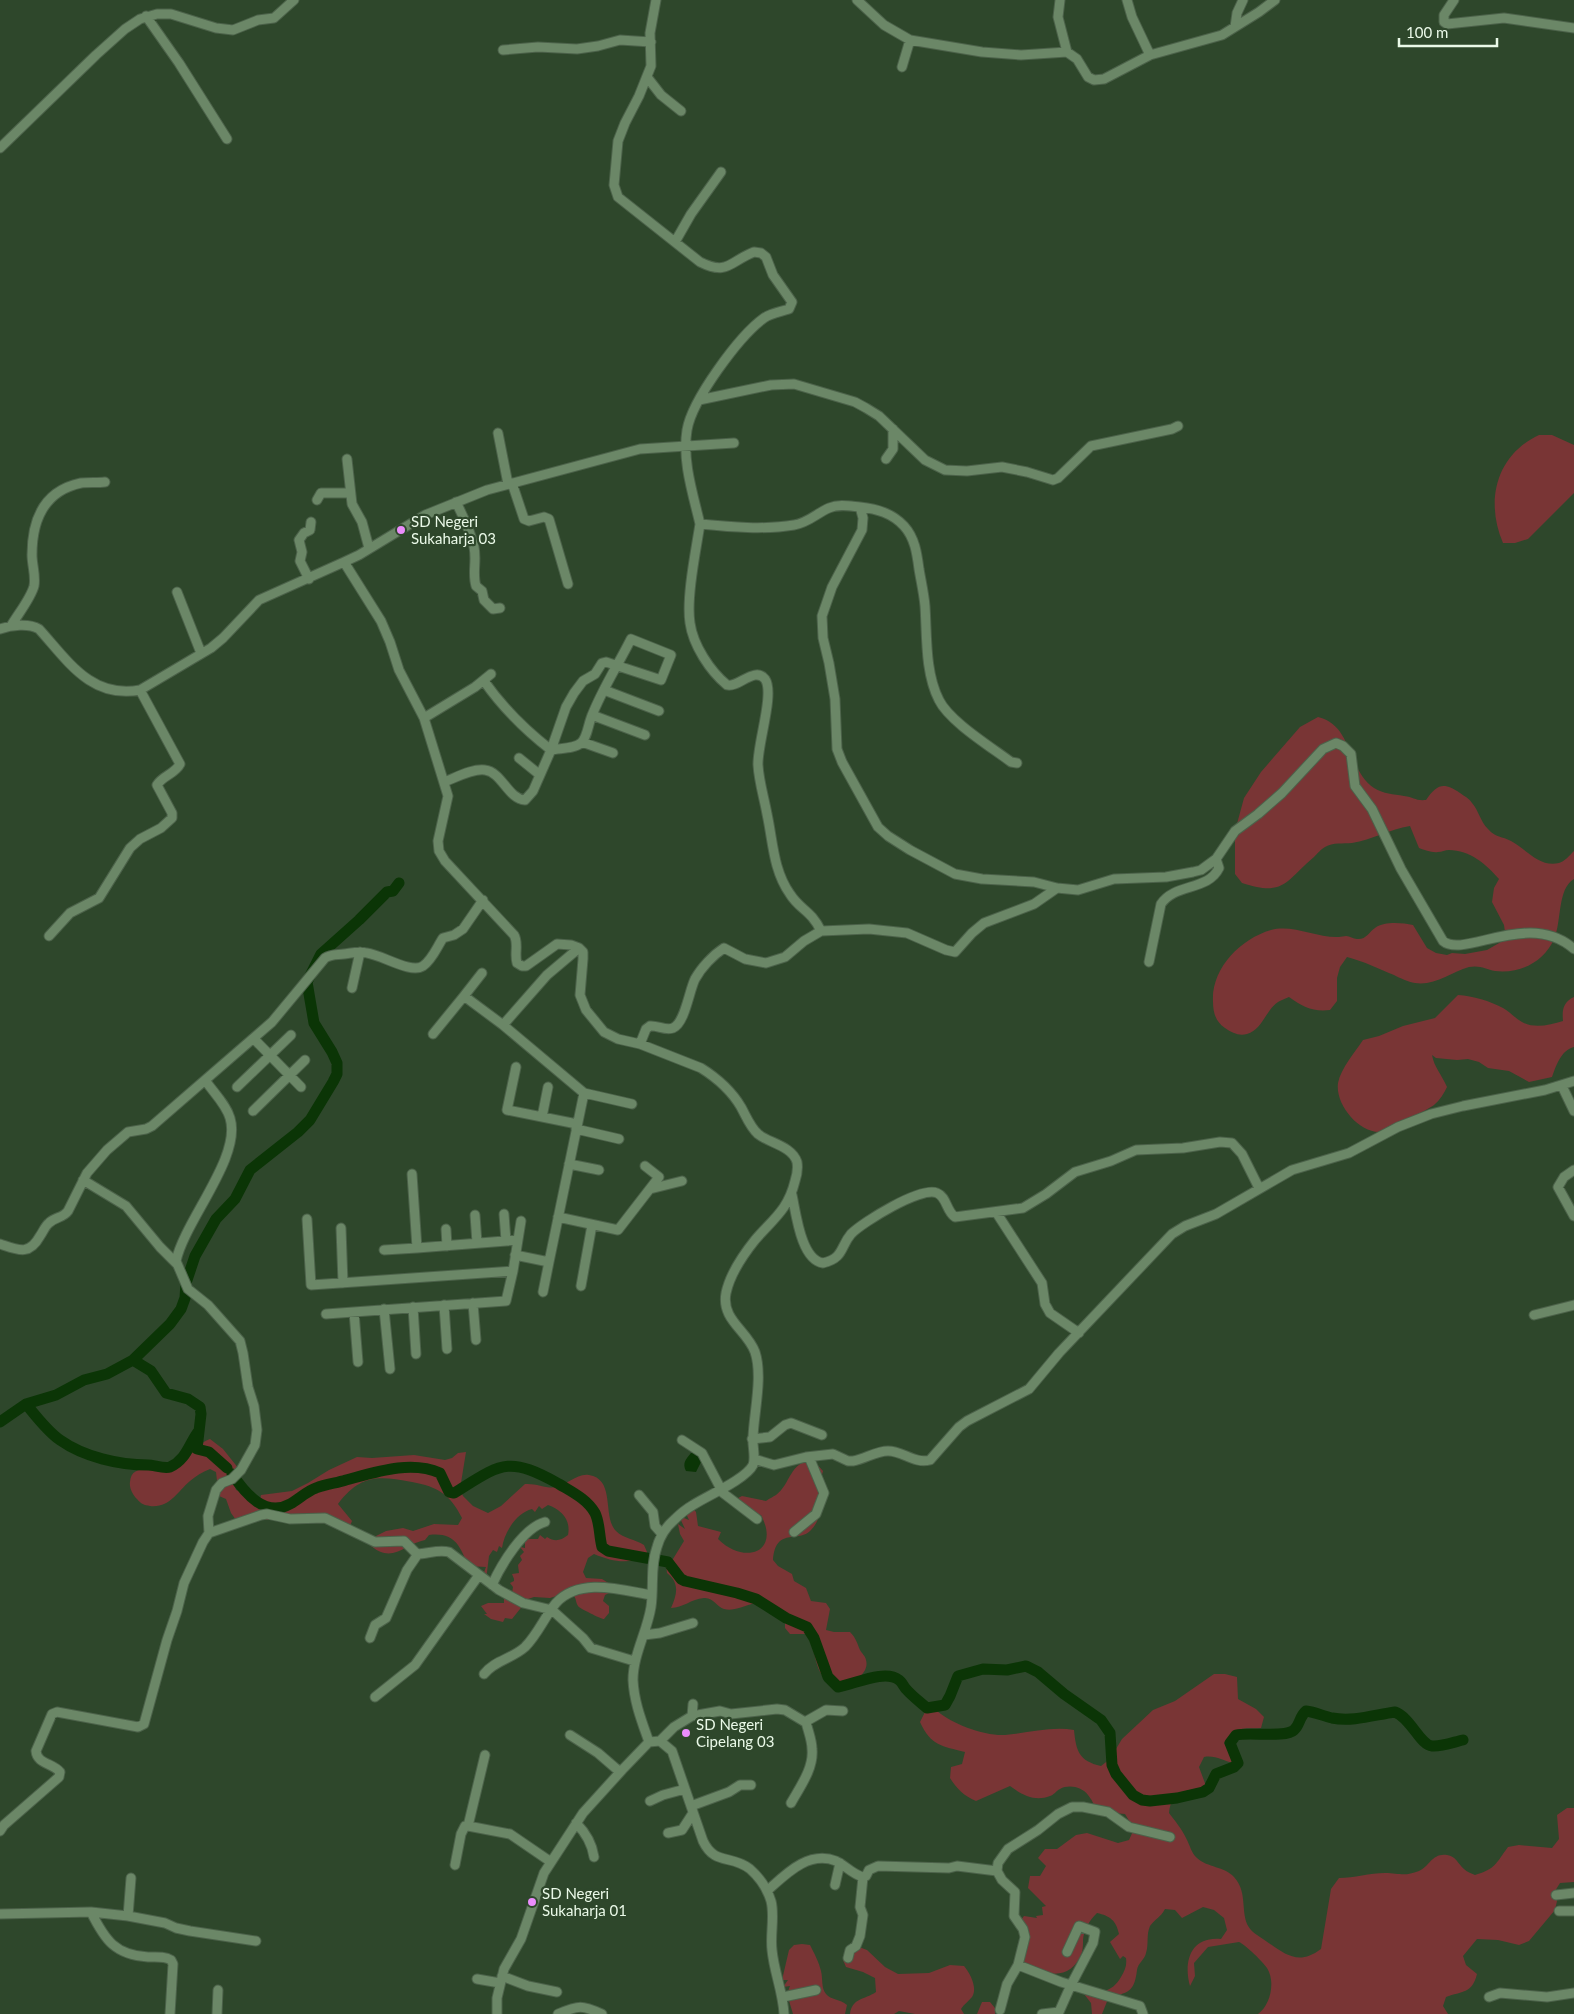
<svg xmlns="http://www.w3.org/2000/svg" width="1574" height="2014" viewBox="0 0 1574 2014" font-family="Lato,sans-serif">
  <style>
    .green { fill: #793535 }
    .water { fill: #0b3506 }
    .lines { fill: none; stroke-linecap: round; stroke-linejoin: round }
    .river { stroke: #0b3506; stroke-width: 11 }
    .minor-casing { stroke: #4c624a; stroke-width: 11 }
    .minor { stroke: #6b8767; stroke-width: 9 }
    .poi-dot { fill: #eb8dfc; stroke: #2e472b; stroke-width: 2 }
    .labels { text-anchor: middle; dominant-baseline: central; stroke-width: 4.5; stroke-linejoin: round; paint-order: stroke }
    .poi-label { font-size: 15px; fill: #eaf9e8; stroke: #2e472b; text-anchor: start }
  </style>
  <rect width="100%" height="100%" fill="#2e472b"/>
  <path class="green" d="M1539 435H1552L1574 445V493L1528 539 1515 543H1503C1485 501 1496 455 1539 435Z
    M1318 717C1353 725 1347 770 1374 788 1384 794 1393 794 1404 796 1414 797 1415 801 1426 800 1437 784 1444 782 1460 793 1464 796 1469 798 1472 803 1479 811 1480 821 1488 829 1496 838 1502 836 1511 841 1526 849 1540 868 1559 863 1564 862 1570 855 1574 851V879C1557 889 1562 921 1554 939 1544 962 1520 974 1495 971 1486 969 1480 965 1469 967 1451 972 1435 986 1415 983 1408 982 1400 978 1394 975 1379 969 1363 961 1347 957L1340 967 1337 978V1001L1330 1010C1313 1012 1303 1007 1289 997 1285 999 1281 1000 1278 1002 1265 1011 1263 1029 1247 1034 1239 1036 1232 1033 1225 1028 1216 1022 1213 1013 1213 1002 1211 969 1240 939 1271 930 1293 924 1316 938 1339 937 1341 937 1344 936 1346 936 1350 936 1353 939 1357 939 1366 940 1369 932 1375 928 1385 921 1402 923 1413 925L1427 948 1436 953 1447 955 1452 953 1465 954 1487 950 1506 939 1504 925 1492 902 1494 888 1499 879C1486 864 1470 850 1449 850 1445 850 1442 852 1438 852 1432 853 1425 850 1419 848L1410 826C1390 829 1372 840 1352 843 1343 844 1333 842 1325 847 1321 849 1317 854 1314 857 1285 881 1285 897 1242 883L1235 874V831L1244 798 1261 772 1300 727Z
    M1458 995C1473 996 1490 1001 1503 1008 1510 1012 1515 1018 1522 1022 1534 1029 1550 1025 1563 1021 1562 1010 1563 1002 1574 997V1047C1561 1050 1556 1066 1552 1077L1529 1082 1509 1071 1488 1068 1479 1062 1468 1059 1457 1060 1436 1058 1432 1055C1434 1067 1442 1075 1447 1087 1444 1093 1440 1100 1434 1105 1429 1109 1384 1132 1379 1132 1358 1132 1335 1104 1338 1083 1341 1068 1355 1052 1363 1040L1379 1036 1403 1026 1435 1018Z
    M210 1439 223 1449 239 1469 231 1473 236 1490 244 1493 259 1504 261 1495 292 1491 308 1483 329 1470 357 1457 372 1458 414 1455 445 1460 452 1458 458 1453 466 1452 460 1489 463 1496 473 1506 488 1513 501 1506 525 1484C536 1483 547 1489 556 1487 567 1485 577 1473 589 1475 616 1479 602 1517 616 1531 624 1539 635 1539 644 1545L647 1552 646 1557C627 1564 613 1562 594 1554L588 1558 583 1572 586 1578 602 1579 610 1584 611 1592 605 1595 603 1601 609 1606V1613L604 1619C601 1619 579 1608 578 1606 575 1601 577 1599 573 1595L563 1594 550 1598 534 1597 528 1599 512 1619 505 1618 503 1622 491 1619 484 1614H487L481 1606 488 1603H504V1599H511L513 1587 510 1583 514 1581V1579L512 1574 519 1573 518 1565 522 1560 520 1556 524 1552 520 1547 525 1548V1539H538L540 1535 545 1539 547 1537C555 1542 560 1541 568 1535 571 1520 562 1510 548 1505L542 1509 539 1506 535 1512 532 1509C516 1513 504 1533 502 1548L499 1546 497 1552 493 1550 489 1556 486 1580 483 1575 486 1567 468 1566C460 1545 454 1532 429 1535L425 1540C404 1544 393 1564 371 1546L372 1538 386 1531 403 1528 413 1531 434 1524 458 1525 462 1518C450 1494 438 1487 412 1482 378 1476 361 1474 338 1504L352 1521 349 1528 310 1520H236L231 1513 226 1499 219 1496 215 1489 217 1481 216 1472 210 1469C202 1472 196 1476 190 1481 177 1492 170 1508 150 1506 144 1505 141 1504 137 1499 133 1495 129 1488 130 1482 132 1453 178 1488 193 1450 200 1447 201 1442 210 1439Z
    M813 1460 823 1471C817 1490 827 1514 811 1530 798 1544 776 1526 773 1560L778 1566 792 1574 794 1581 806 1588 811 1601 826 1603 830 1609 826 1630 834 1632H850C856 1638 857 1643 860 1650 862 1654 865 1655 866 1660 870 1674 851 1684 840 1688 811 1678 820 1655 806 1634H790L785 1628V1619C779 1615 773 1609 766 1605 754 1598 739 1613 724 1609 717 1607 713 1597 704 1598 691 1599 683 1608 671 1608 677 1595 680 1583 667 1573L666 1564 673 1559 684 1541 680 1534 678 1524 685 1529 679 1516 689 1520 684 1509 691 1506 696 1512 698 1526 721 1532 718 1539C744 1565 781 1553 761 1515L746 1512 736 1499 742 1496 766 1501C770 1498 773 1497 776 1495 791 1484 789 1462 813 1460Z
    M1214 1674H1225L1237 1677 1238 1699 1256 1709 1264 1717 1261 1728C1242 1729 1237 1725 1224 1743L1231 1752 1234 1763C1222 1761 1216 1755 1204 1757L1199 1767 1206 1786C1187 1793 1172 1787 1169 1813 1175 1821 1182 1829 1186 1838 1190 1845 1191 1853 1197 1858 1208 1868 1224 1866 1234 1877 1247 1891 1241 1908 1247 1924 1251 1932 1257 1935 1263 1939 1284 1953 1297 1967 1321 1949L1331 1889 1339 1878C1354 1878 1370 1873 1385 1873 1399 1873 1404 1877 1419 1871 1430 1866 1432 1853 1447 1855 1456 1856 1458 1864 1464 1869 1467 1872 1471 1873 1475 1875 1496 1869 1496 1863 1508 1847L1519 1845 1552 1848 1559 1839 1557 1815 1567 1808H1574V1882L1560 1883 1555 1891 1557 1901 1555 1910 1529 1941 1519 1945 1498 1940 1477 1939 1463 1956 1466 1965 1477 1974C1472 1994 1462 1991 1446 1997L1443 2006 1448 2014H1258C1270 2006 1276 1982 1267 1968 1262 1961 1247 1946 1239 1942L1208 1947 1194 1963 1195 1976 1190 1986C1183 1961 1191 1936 1221 1939L1227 1930 1224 1918 1214 1910 1203 1907 1182 1918 1175 1910 1165 1909C1161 1917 1154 1920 1150 1926 1146 1935 1149 1944 1146 1953 1145 1959 1138 1963 1137 1970 1134 1994 1128 1991 1108 1999L1102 2014H1092L1091 2003 1084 1994C1101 1991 1111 1994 1121 1977 1125 1970 1127 1966 1126 1958L1123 1956 1120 1959 1110 1942 1119 1934C1116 1920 1110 1916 1097 1913 1089 1921 1084 1929 1083 1940 1083 1944 1083 1948 1082 1952 1071 1983 1042 1976 1021 1960L1026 1954 1020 1948V1936L1017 1925 1024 1916 1037 1918 1036 1916 1043 1915 1042 1907 1046 1906 1028 1888 1030 1876H1040L1046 1866 1038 1858 1045 1849H1057L1076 1835 1087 1833 1118 1843 1129 1840 1134 1829 1125 1814 1114 1813 1099 1816C1096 1809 1093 1801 1088 1795 1082 1787 1069 1784 1060 1789 1056 1791 1054 1795 1050 1796 1035 1802 1022 1795 1010 1786L976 1801C964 1796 957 1789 950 1778L951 1767 962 1764 965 1752C942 1746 931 1746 920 1722L925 1712 937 1711C952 1724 984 1736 1005 1735 1028 1733 1052 1726 1074 1730 1076 1751 1079 1761 1101 1766L1110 1759 1122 1739 1153 1710 1175 1701Z
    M802 1944 810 1945C814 1953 819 1962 821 1971 823 1979 821 1988 826 1994 831 2000 840 1999 847 2005L845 2014H793L787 1994 790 1986 783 1987 788 1980H782L789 1950 794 1945Z
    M859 1947 867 1950 885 1967 898 1974 929 1973 950 1965 964 1966C970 1973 978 1988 972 1997 969 2001 964 2004 961 2009L964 2014H915L899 2011 894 2014H850C852 1998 864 2000 876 1992L875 1978 863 1972 846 1967 843 1960 847 1954Z
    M982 2002H990L995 2008V2014H977Z"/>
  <path class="water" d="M691 1453H698L702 1460 696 1472 686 1471C682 1463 686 1459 691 1453Z"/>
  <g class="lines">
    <path class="river" d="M133 1360 151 1371 166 1393 188 1399 200 1407 201 1414 197 1449 209 1452 227 1468
      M26 1404C36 1416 47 1431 60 1440 84 1457 119 1465 148 1465 154 1465 164 1469 170 1467 186 1460 189 1444 198 1432
      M0 1422 26 1404 56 1395 84 1380 107 1374 133 1360 170 1324 181 1309 185 1298 186 1283 195 1256 216 1219 235 1199 250 1170 298 1132 310 1120 333 1082 337 1074V1063L332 1052 314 1023 307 982 321 954 359 920 387 892 393 891 399 883
      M232 1474C245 1493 265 1518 290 1504 299 1499 307 1491 316 1488 326 1484 337 1483 346 1480 376 1472 411 1460 440 1473L449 1492 454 1493C501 1464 507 1455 559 1484 572 1492 587 1499 595 1513 600 1523 599 1536 602 1547L608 1551 668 1562 681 1579 685 1581 737 1593 756 1599 786 1618 807 1627 814 1638 828 1677 838 1687C855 1684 885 1669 899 1680 902 1682 904 1687 906 1689 912 1696 920 1702 927 1708L945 1705 950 1696 958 1676 983 1669 1007 1670 1026 1666 1038 1672 1064 1694 1101 1720 1110 1733 1112 1765 1116 1774 1133 1795 1142 1800 1150 1801 1177 1798 1203 1792 1209 1788 1216 1774 1234 1767 1238 1763 1230 1743 1236 1735C1249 1732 1286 1738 1294 1730 1300 1725 1299 1717 1306 1711 1315 1712 1323 1716 1332 1718 1353 1722 1374 1715 1395 1712 1411 1718 1420 1745 1432 1746 1441 1747 1454 1742 1463 1740"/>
    <defs>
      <path id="minor" d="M656 0 650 33 651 66 639 96 625 123 618 141 614 185 618 197 700 262C728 276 730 261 754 252L761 253 766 257 773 275 792 302 789 309C780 312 771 313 764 318 739 336 692 400 687 430 682 461 693 494 700 524 731 527 764 530 794 525 808 523 817 513 829 508 839 504 849 506 860 507L863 518 862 530 832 587 822 616 823 638 829 663 835 699 837 749 842 762 878 827 888 836 910 850 955 874 982 879 1034 882 1057 888 1078 890 1114 879 1166 877 1193 872 1201 870 1216 859 1235 831 1258 814 1282 793 1323 749 1336 743 1343 746 1351 754 1355 786 1372 809 1401 869 1443 941C1464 959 1529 909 1574 949
        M857 0 884 25 910 40 982 52 1021 55 1067 52 1077 59 1088 77 1094 80 1104 79 1150 55 1222 35 1259 12 1275 0
        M1060 0 1058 17 1067 52
        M1127 0 1132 17 1150 55
        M1454 0 1444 15V22L1447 24 1504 18 1574 28
        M146 16 179 63 227 139
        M1235 27 1237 13 1243 0
        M503 50 538 47 577 49 598 46 620 40 651 42
        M902 67 910 40
        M647 77 661 95 681 111
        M0 148 96 55 125 29 140 19 157 14H171L216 28 233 30 258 20 274 18 294 0
        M675 242 691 214 721 172
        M699 400 771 385 794 384 855 402 866 408 879 416 925 460 945 470 967 471 1002 467 1027 472 1053 480 1058 478 1091 446 1172 429 1178 426
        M498 433 508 484
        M347 459 352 504 362 522 369 548
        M886 459 893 449V429
        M512 483 524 519 529 521 544 517 549 519 568 584
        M317 500 321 493H350
        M456 502C463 516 471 532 474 547 477 561 472 573 476 586L482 591 484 600 493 609 500 608
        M860 507C877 509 892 513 904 526 915 538 917 554 919 569 921 581 924 594 925 606 927 636 925 673 939 700 949 721 991 747 1011 762L1017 763
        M700 524C696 550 686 598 690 623 693 645 710 671 727 685 738 688 755 666 765 679 775 693 757 745 758 765 759 782 764 797 767 814 773 841 773 870 790 894 800 910 811 910 821 931
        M309 579 300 561 302 552 299 540 304 533 310 530 311 522
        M177 592 201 653
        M11 626C18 614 31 598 34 586 36 576 32 565 32 555 32 521 43 491 81 483 89 482 97 483 105 482
        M0 629C11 625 29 623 39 629 68 661 91 699 140 690L211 648 223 638 259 600 344 562
        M604 690 659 711
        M592 715 645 735
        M424 718 475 687 491 674
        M582 742 613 753
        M519 758 540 775
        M444 782C455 778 473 768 485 770 502 772 508 799 525 800L533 791 551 750 566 707 574 693 583 681 595 674 602 663 606 662 661 680 671 655 631 639C618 665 601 691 591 718 588 726 587 738 581 743 574 749 560 748 551 750 524 729 503 708 484 681
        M49 936 70 913 99 898 130 848 140 839 161 828 172 818V813L157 785C162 776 175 774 180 764L140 690
        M1149 962 1161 904C1175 883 1208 891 1219 868L1216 859
        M352 988 360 952
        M464 996 482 973
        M503 1025 584 1093 549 1262 515 1255
        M433 1034 464 996 503 1025 547 975 579 948
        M254 1039 301 1087
        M640 1044 646 1029 650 1026C657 1025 666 1031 673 1028 685 1023 689 991 695 979 701 968 713 955 724 948L745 959 766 963 785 957 804 941 821 931 869 929 907 933 946 950 955 952 972 933 984 923 1034 904 1057 888
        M516 1067 507 1110 577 1124
        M205 1080C213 1092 226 1104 230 1118 242 1157 185 1220 176 1261L188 1289 208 1305 240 1341 243 1353 248 1387 254 1406 257 1430 255 1445 241 1470 232 1479 222 1483 216 1490 208 1516 209 1533
        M1562 1086 1574 1111
        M237 1087 291 1035
        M584 1093 632 1104
        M253 1111 305 1060
        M542 1117 548 1087
        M576 1129 619 1139
        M569 1164 599 1170
        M1574 1170 1564 1177 1558 1187 1574 1216
        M412 1174 417 1248 518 1240
        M83 1180 126 1206 160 1247 177 1264
        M650 1189 682 1181
        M792 1195C796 1213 801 1260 823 1263 844 1258 840 1247 851 1234 863 1222 921 1186 937 1193 947 1197 946 1211 955 1217L1023 1208 1046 1194 1075 1172 1111 1161 1136 1150 1183 1148 1220 1142 1232 1143 1242 1154 1259 1188
        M996 1212 1042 1283 1045 1304 1050 1313 1079 1333
        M504 1214 506 1241
        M475 1215 477 1243
        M558 1217 618 1230 659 1177 645 1166
        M307 1219 311 1285 513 1271 521 1221
        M341 1228 343 1283
        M446 1229 447 1246
        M0 1244C18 1250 29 1256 40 1236 43 1232 45 1226 49 1223 55 1217 63 1218 68 1211L87 1173 107 1150 128 1132 146 1129 152 1126 272 1022 325 958C331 954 337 955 344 954 352 953 359 951 367 953 382 955 411 974 423 966 432 960 437 947 443 938L454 935 463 929 483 900
        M384 1250 417 1248
        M581 1286 592 1225
        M543 1292 549 1262
        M473 1303 476 1340
        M444 1305 447 1349
        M413 1307 416 1354
        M384 1309 390 1369
        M354 1312 358 1362
        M326 1314 506 1301 513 1271
        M1534 1315 1574 1305
        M752 1439 770 1437 785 1425 791 1423 822 1435
        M682 1440 702 1453 723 1493 757 1519
        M754 1459 774 1465 806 1457 833 1454 848 1461H853C865 1459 876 1451 888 1451 903 1451 914 1464 930 1460L959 1427 967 1421 1029 1389 1059 1353 1172 1234 1185 1226 1216 1214 1292 1170 1349 1153 1398 1127 1431 1114 1463 1106 1545 1090 1574 1081
        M639 1495 653 1512 655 1526 662 1534
        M794 1532 816 1514 824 1493 809 1457
        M492 1585C501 1565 523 1528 545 1522
        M644 1635 660 1633 693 1623
        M370 1638 375 1625 386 1618 407 1570 418 1554
        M484 1674C495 1660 512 1659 525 1647 538 1634 545 1616 556 1603 580 1577 621 1590 651 1595
        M375 1697 415 1665 479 1575
        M692 1716 720 1711 731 1714 777 1709 785 1710 805 1722 826 1710 843 1711
        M570 1735 598 1753 620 1772
        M660 1741 674 1727 692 1716 693 1704
        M649 1742 660 1741 672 1751 703 1841C715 1866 731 1854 750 1869 759 1877 767 1888 771 1901 775 1916 770 1934 772 1950 774 1972 783 1992 784 2014
        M485 1755 468 1826 510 1834 551 1862
        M650 1801 663 1795 685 1789
        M791 1803C800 1787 814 1768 812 1749 812 1740 808 1731 806 1722
        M691 1806 729 1792 740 1785H751
        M576 1823C586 1833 592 1843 594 1857
        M0 1831 4 1825 59 1777 60 1772C53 1763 37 1764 36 1751L52 1714 57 1712 138 1727 144 1724 167 1640 177 1611 184 1583 203 1542 209 1533 261 1515 267 1514 290 1519 325 1518 375 1542 404 1541 417 1554C428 1554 438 1549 449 1552L499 1590 523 1603 552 1610 583 1638 591 1648 634 1661
        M668 1833 682 1830 693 1813
        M455 1865 461 1834 465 1826H468
        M997 1871 1002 1880 1015 1892 1014 1916 1023 1929 1025 1937 1018 1965 1007 1984 1000 2010
        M835 1885 840 1863
        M767 1891C785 1875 808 1850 836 1861 845 1865 852 1874 863 1877L866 1876 869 1870 878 1866 949 1868 957 1866 997 1871 998 1863 1008 1849 1038 1830 1058 1814 1072 1807H1083L1108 1812 1129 1827 1170 1837
        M1556 1895 1574 1893
        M1559 1911H1574
        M91 1912 128 1916 131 1878
        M0 1914 91 1912C105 1940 115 1955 148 1957 156 1957 165 1956 171 1960L173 1964 170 2014
        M128 1916 165 1923 176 1928 190 1931 256 1941
        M848 1958 850 1950 856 1946 860 1936 863 1915 860 1907 863 1877
        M1018 1965 1061 1982 1140 2006 1143 2014
        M502 1976 528 1986 557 1992
        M477 1979 500 1983
        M783 1997 816 1990
        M1489 1997 1500 1993 1547 1997 1574 1993
        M217 2014 218 1990
        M497 2014V1998L504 1969 521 1939 544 1873 583 1813 622 1770 649 1742C642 1722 634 1702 633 1680 633 1655 647 1632 651 1607 654 1587 650 1566 657 1547 660 1536 666 1527 674 1520 680 1514 686 1509 693 1505 707 1496 746 1479 753 1465 756 1457 752 1445 753 1437 754 1412 763 1376 755 1352 747 1330 721 1320 726 1293 730 1274 743 1255 755 1240 773 1219 788 1210 795 1181 797 1175 798 1168 797 1162 792 1146 769 1143 758 1134 750 1127 746 1116 741 1107 731 1090 717 1078 701 1068L640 1044 618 1039 604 1032 586 1010 580 995 583 959V952L579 948 571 945 557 944 526 966H522L517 963C514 954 519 943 514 935L445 861 439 851 438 841 448 796 424 718 399 670 390 642 381 621 344 562 359 555 425 515 487 490 640 449 734 443
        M558 2014C579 2005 582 2005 602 2014
        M1042 2014 1059 2012 1071 1985 1093 1943 1095 1932 1079 1926 1067 1952"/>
    </defs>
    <use href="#minor" class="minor-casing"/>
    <use href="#minor" class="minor"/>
  </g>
  <g class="poi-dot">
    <circle cx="401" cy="530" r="5"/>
    <circle cx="686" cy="1733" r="5"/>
    <circle cx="532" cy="1902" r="5"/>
  </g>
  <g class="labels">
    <g class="poi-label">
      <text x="411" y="521">SD Negeri<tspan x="411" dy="17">Sukaharja 03</tspan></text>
      <text x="696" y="1724">SD Negeri<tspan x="696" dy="17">Cipelang 03</tspan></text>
      <text x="542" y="1893">SD Negeri<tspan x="542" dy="17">Sukaharja 01</tspan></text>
    </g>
  </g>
  <path d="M1399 38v8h98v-8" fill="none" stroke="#eaf9e8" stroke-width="2.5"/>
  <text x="1406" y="38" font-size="15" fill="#eaf9e8" stroke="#2e472b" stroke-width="4" paint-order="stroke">100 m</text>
</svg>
